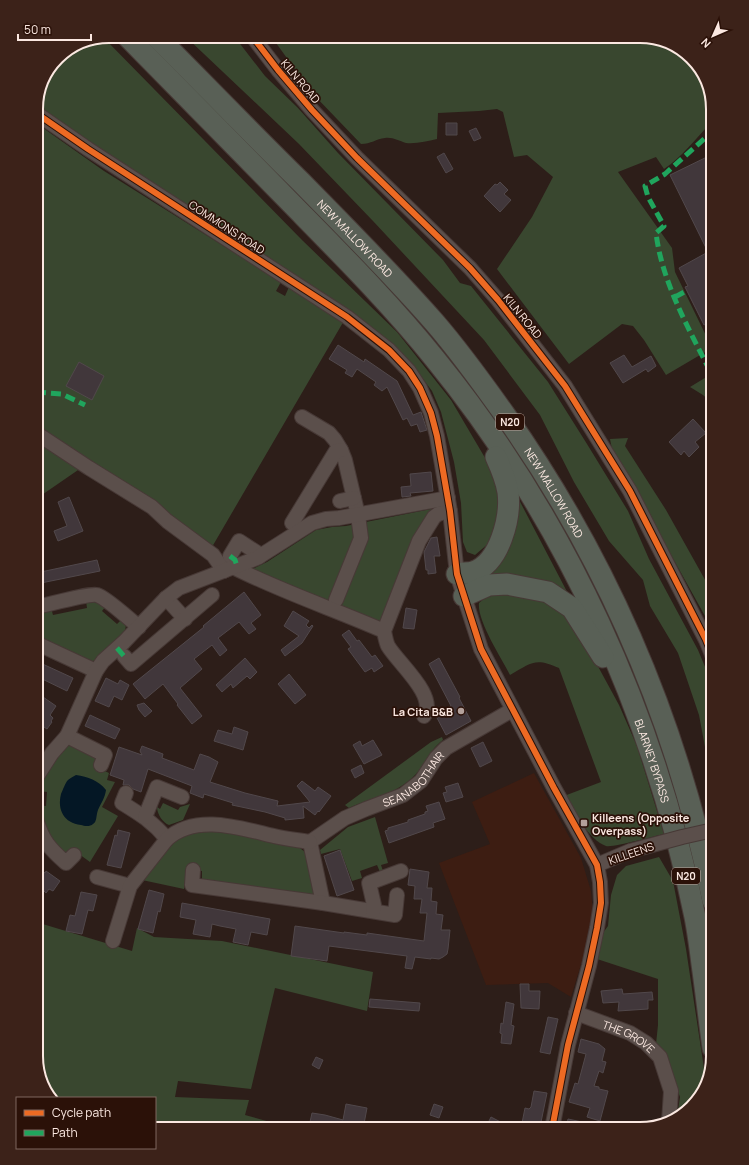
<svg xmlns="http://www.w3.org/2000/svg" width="749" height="1165" viewBox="0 0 749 1165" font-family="Manrope,sans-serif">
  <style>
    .built { fill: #3d1d12 }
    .green { fill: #39472f }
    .water { fill: #041725 }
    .building { fill: #41373b; stroke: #51484b }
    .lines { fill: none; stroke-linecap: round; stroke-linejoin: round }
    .minor-casing { stroke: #473936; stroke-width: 16 }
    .highway-casing { stroke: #473936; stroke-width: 23 }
    .minor { stroke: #5b4f4b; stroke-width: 14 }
    .highway { stroke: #596056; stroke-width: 21 }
    .minor-bridge-casing { stroke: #473936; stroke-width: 16; stroke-linecap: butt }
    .minor-bridge { stroke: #5b4f4b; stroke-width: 14 }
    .quiet { stroke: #20a55d; stroke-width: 5; stroke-dasharray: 10 5; stroke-linecap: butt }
    .cycleway-casing { stroke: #2b1108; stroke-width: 8 }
    .cycleway { stroke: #ed6a23; stroke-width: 6 }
    .poi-dot { fill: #b3a19b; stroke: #2b1108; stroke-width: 1.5 }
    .labels { text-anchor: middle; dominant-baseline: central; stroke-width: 3.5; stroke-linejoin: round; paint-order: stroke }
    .shield { fill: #2b1108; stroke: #bda8a0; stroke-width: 1 }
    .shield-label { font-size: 10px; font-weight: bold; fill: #fbe8e1 }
    .street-label { font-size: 11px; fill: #fbe8e1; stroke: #2b1108 }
    .poi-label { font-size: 11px; font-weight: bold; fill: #fbe8e1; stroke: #2b1108; text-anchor: end }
    .rim { fill: none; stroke: #fbe8e1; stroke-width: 2 }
  </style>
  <rect width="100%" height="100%" fill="#2d1e19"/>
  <path class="built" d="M534 773 581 858 591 891 593 912 588 942 571 997 548 983 486 985 439 863 490 844 472 802Z"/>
  <path class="green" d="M185 36H234L265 76 298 108 338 153 443 260 460 283 471 286 548 382 587 444 628 511 649 559 698 650 713 686V790L699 715 678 653 650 606 643 580 609 541 574 482 540 415 484 340 373 221 299 144Z
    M271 36H645L681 48 697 67 708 89 712 104 711 123C695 139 682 157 664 169L656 157 618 172 672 248 675 272 712 348 666 375 644 340 633 326 622 324 569 364 497 269 532 217 553 177 527 155 514 157 503 112 497 109 479 111 438 113 437 139C427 141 417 144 406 143 399 141 393 137 385 138 376 139 371 144 361 144L313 94 310 86 302 79Z
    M103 37 302 240 397 332 451 400 491 468 500 499 499 516 489 543 475 555 467 552 463 542 461 503 454 462 441 412 432 391 417 371 36 113V105L58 57 81 41Z
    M36 123 104 171 281 282 276 291 285 296 289 287 345 319 212 547 36 427Z
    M713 373V404L703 395 690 387Z
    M36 437 81 468 36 499Z
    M628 438 625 446 666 510 713 594V625L705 616 612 449 610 439Z
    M516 494 575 607 472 585Z
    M436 508 382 621 375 623 248 571 267 562 316 530 332 527 346 526Z
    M509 594 534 598 554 607 574 625 588 648 619 705 637 746 664 834C654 836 613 848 606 846 589 840 574 811 564 796L601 782 559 668C535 657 531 663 510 675 501 657 477 621 479 603 489 594 497 595 509 594Z
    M86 601H94L106 606 102 611 117 624 122 619 126 624 125 632 96 660 91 662 36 638V611L51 608 53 615 87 608Z
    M442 737 443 740C429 750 425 767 412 778 392 796 372 797 349 808L345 805 431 742Z
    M68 743 98 757 94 766 109 773 107 780 115 782 102 807 118 816 90 862 72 849 65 857 43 825 38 805 46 806 47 792 39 791 42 777Z
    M163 803 178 810 180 807 190 804 183 820 169 825C163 823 157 814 157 807L160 809Z
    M375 817 388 863 381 865 383 871 380 872 377 865 360 871 362 878 352 881 340 849 321 854 320 850 348 827Z
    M216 830 292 845 300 848 306 853 315 890 312 896 202 881V871L187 869 184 889 142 880C154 864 171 837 191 832 199 830 208 831 216 830Z
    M659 857 673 881 686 949 705 1075 703 1093 677 1117 680 1097 664 1053 656 1044 658 1025V979L597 959 600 937 608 926 611 895 617 875 626 866Z
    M36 922 132 951 137 928 154 937 222 941 373 972 367 1011 275 988 251 1089 178 1081 175 1097 249 1100 245 1115 295 1129H155V1098H52L44 1088 36 1056Z"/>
  <path class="water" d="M76 775C88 777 98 780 106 790 105 798 101 803 98 810 96 815 97 822 93 824 90 827 84 826 81 825 64 823 57 810 61 794 63 790 65 783 68 780 70 778 73 777 76 775Z"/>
  <path class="building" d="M446 123H457V135H446Z
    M476 128 481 138 474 141 469 131Z
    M444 153 453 169 446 173 437 157Z
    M713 154V338L706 324 704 325 685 287 688 286 679 268 708 252 670 175Z
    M500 182 508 190 504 194 511 200 500 212 484 196 495 184 497 185Z
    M338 345 364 362 365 359 397 381 413 415 421 412 427 430 420 432 417 424 411 426 407 418 403 420 387 387 382 391 374 385 376 382 357 369 352 377 345 373 347 370 329 359Z
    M624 355 632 367 651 356 656 366 648 372 646 369 623 383 610 363Z
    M79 362 104 376 92 400 66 386Z
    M693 419 706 433 695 442 699 447 689 457 684 451 681 455 669 442Z
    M431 472 433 491 410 493 411 496 402 497 401 487 411 486 410 474Z
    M69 497 83 531 58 541 54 531 67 526 58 502Z
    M437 537 440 556H434L436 573 428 574V570H426L424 552 431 538Z
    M97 560 100 571 36 584V573Z
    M244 592 261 615 251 623 256 629 249 634 239 622 218 638 227 650 220 656 212 645 194 659 202 669 180 688 202 716 192 724 177 705 178 704 163 684 145 699 133 684 204 627 203 626Z
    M406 608 417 610 414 629 403 628Z
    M293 611 309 621 306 625 309 628 312 625 313 626 302 643 285 656 281 650 299 636 284 626Z
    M349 630 357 641 359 640 372 657 375 655 383 666 374 672 372 668 365 672 348 649 351 647 342 635Z
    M245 658 257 672 250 679 247 676 233 688 231 684 222 692 216 685Z
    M439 658 460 697 459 698 471 721 446 735 435 714 451 706 429 664Z
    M36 661 73 678 67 691 36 676Z
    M289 674 306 695 295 704 278 684Z
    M106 678 118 684 120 680 129 685 122 700 114 696 109 707 95 701Z
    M43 697 56 706 50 715 53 718 51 721 52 722 47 729 44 727 36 740V707Z
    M144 703 152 711 145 717 139 710 137 705Z
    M90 715 120 729 115 739 85 726Z
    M234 727 248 732 243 750 214 741 218 730 232 734Z
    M373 740 382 755 364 764 353 745 360 741 362 746Z
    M483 742 492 761 480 767 471 748Z
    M142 746 163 754 162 758 194 770 200 754 209 757 218 762 210 782 245 793 278 801 277 806 310 802 297 786 302 781 315 791 318 787 331 796 319 812 318 811 315 815 303 806 304 818 285 820V818L265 812 232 805 233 803 204 794 203 798 190 793 192 786 148 769 141 792 133 789 129 785H123L124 780 110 775 119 747 142 755 140 751Z
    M361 765 364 773 355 778 351 770Z
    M458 783 463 797 446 802 443 793 447 792 445 787Z
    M439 802 445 819 433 823 434 827 389 843 385 831 388 830V828L408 822V820L425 814V812L428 811 426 806Z
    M118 830 130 833 121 868 107 865 115 835 117 836Z
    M340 850 354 890 337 896 324 856Z
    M410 869 429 872 427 888H432L431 901 437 902 436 914 443 915 441 930H450L448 949 447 954 443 957 439 959 431 958V959L415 957 412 969 405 968 407 956 329 946 327 961 291 956 295 926 344 933V932L367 935V933L424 941 427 913H420L422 899H414L415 886 408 885Z
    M36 870 39 872 41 870 45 873 46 871 60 881 53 891 49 889 46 893 43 890 42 892 36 888Z
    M149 890 164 894 160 912 158 911 153 933 138 929Z
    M81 892 97 895 93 911 88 910 82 934 66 931 70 915 75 916Z
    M182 903 270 919 267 935 251 932 248 945 233 942 236 929 220 926 212 924 210 937 193 934 196 920 180 917Z
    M520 984H529V991H540L539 1009 521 1008Z
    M622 989 623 994 652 992 653 1000H648V1009L618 1011 619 1002 603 1003 601 991Z
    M370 999 420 1003 419 1011 369 1007Z
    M506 1002 514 1004 511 1025 514 1026 511 1044 501 1043 502 1034 500 1033 501 1023 503 1024Z
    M548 1017 558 1019 550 1054 540 1052Z
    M581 1039 599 1044 605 1049 602 1061 606 1062 603 1073 599 1071 594 1086 599 1087V1089L608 1091 600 1121 587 1117 590 1108 569 1102 575 1083 578 1084 586 1054 578 1052Z
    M316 1057 323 1060 319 1069 312 1065Z
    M534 1091 547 1093 540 1127 522 1123 525 1108 529 1109 531 1107Z
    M346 1104 367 1108 363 1129H343L310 1122 312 1113 325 1115 343 1120Z
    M434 1104 443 1107 439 1118 430 1115Z
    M491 1117 514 1129H485Z
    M568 1119 582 1122 580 1129H566Z"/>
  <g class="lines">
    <defs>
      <g id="minor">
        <path d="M252 36 278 70 312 110 357 158 470 268 498 300 565 386 630 491 706 640 713 657"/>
        <path d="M36 113 88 149 347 317 389 350 409 371 420 388 431 413 437 436 450 511 457 574 481 649 554 788 597 865 600 882 601 903 597 928 589 966 568 1045 552 1129"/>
        <path d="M302 417 329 433 335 440 341 450 345 460 358 515 361 538 336 600"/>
        <path d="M36 433 89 468 152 507 167 521 213 555 224 571"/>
        <path d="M340 501 354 498"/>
        <path d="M292 523 336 451 341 450"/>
        <path d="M230 556 239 541 256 552 259 557"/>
        <path d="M233 567C282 592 334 609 384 631"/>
        <path d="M166 598 185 619"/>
        <path d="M36 607C47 605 89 593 97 595 107 598 130 620 139 627"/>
        <path d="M36 643 96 671"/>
        <path d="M124 656 131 664 212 595"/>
        <path d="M424 716C438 696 398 663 388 646 386 642 385 636 384 631L419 541 434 517 438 514 450 511"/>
        <path d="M67 736 105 755 101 765"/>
        <path d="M36 778 52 753 67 736 96 671 103 661 124 642 166 598 179 588 257 558 312 523 326 519 339 518 448 498"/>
        <path d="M126 793 122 803C140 814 153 822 167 839"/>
        <path d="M145 817 157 787 182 797"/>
        <path d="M36 819C43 841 49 848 66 863L74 855"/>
        <path id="s1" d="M310 842 345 818 366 809 403 795 421 781 436 758 446 748 512 710"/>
        <path d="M310 842 323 903"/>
        <path d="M597 865 630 851"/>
        <path d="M193 870 192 885 323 903 395 915 397 895"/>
        <path d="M97 877 130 886"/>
        <path d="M373 911 374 905 369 883 401 871"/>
        <path d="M113 941 130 886 167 839C196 813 240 828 274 836 286 839 298 840 310 842"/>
        <path id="s2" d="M576 1013 630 1033 646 1043 660 1057 671 1091 669 1122"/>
      </g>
      <g id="highway">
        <path id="s3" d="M127 36C182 92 237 148 292 204 341 254 391 304 435 359 566 520 654 714 695 917 698 932 700 948 702 964 706 992 709 1020 713 1048"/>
        <path id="s4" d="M156 36C205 85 252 134 301 182 346 228 392 274 435 323 460 352 483 384 505 415 608 561 678 726 713 901"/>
        <path d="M457 574C462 573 468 573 473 572 500 563 511 517 508 492 506 480 501 468 496 457"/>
        <path d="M464 596 489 585 507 584 548 592 572 608 603 657"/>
      </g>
    </defs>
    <use href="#minor" class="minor-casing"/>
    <use href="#highway" class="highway-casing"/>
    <use href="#minor" class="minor"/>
    <use href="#highway" class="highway"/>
    <defs>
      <path id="minor-bridge" d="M630 851 682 837 713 830"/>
    </defs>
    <use href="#minor-bridge" class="minor-bridge-casing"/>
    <use href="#minor-bridge" class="minor-bridge"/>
    <path class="quiet" d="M675 297 686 291
      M710 371C688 327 662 282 656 233L664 226 648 197 645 186 665 174 713 131
      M36 392 62 394 85 405
      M230 556 235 560 237 566
      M117 648 124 656"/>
    <defs>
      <path id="cycleway" d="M252 36 278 70 312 110 357 158 470 268 498 300 565 386 630 491 706 640 713 657
        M36 113 88 149 347 317 389 350 409 371 420 388 431 413 437 436 450 511 457 574 481 649 554 788 597 865 600 882 601 903 597 928 589 966 568 1045 552 1129"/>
    </defs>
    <use href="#cycleway" class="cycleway-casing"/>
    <use href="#cycleway" class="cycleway"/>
  </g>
  <g class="poi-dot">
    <circle cx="461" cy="711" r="4"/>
    <rect x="580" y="819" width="8" height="8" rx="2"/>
  </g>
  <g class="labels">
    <g class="shield">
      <rect x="496" y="414" width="28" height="16" rx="3"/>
      <rect x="672" y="868" width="28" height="16" rx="3"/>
    </g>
    <g class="shield-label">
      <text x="510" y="422">N20</text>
      <text x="686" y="876">N20</text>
    </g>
    <g class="street-label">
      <text transform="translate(301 81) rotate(50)">KILN ROAD</text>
      <text transform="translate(227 227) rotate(33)">COMMONS ROAD</text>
      <text stroke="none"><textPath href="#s4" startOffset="284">NEW MALLOW ROAD</textPath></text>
      <text transform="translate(523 316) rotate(51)">KILN ROAD</text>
      <text stroke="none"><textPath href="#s4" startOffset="608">NEW MALLOW ROAD</textPath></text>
      <text stroke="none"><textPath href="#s3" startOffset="906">BLARNEY BYPASS</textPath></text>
      <text stroke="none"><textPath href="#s1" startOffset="123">SEANABOTHAIR</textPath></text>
      <text transform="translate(631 853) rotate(-19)">KILLEENS</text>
      <text stroke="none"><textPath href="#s2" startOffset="58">THE GROVE</textPath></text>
    </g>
    <g class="poi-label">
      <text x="453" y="711">La Cita B&amp;B</text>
      <text x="592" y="817" text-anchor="start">Killeens (Opposite<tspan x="592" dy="13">Overpass)</tspan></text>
    </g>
  </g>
  <path d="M0 0H749V1165H0ZM109 43H640A66 66 0 0 1 706 109V1056A66 66 0 0 1 640 1122H109A66 66 0 0 1 43 1056V109A66 66 0 0 1 109 43Z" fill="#3c2219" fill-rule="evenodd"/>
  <path class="rim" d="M109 43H640A66 66 0 0 1 706 109V1056A66 66 0 0 1 640 1122H109A66 66 0 0 1 43 1056V109A66 66 0 0 1 109 43Z"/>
  <rect x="16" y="1097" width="140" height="52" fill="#2b1108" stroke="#7e675f"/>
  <rect x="24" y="1110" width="20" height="6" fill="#ed6a23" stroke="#7e675f"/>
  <text x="52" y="1117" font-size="12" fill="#fbe8e1">Cycle path</text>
  <rect x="24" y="1130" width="20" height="6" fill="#20a55d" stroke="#7e675f"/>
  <text x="52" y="1137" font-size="12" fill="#fbe8e1">Path</text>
  <g transform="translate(713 36) rotate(225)" stroke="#2b1108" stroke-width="3" paint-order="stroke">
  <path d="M0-3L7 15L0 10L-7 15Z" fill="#fbe8e1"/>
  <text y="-6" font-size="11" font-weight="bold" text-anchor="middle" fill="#fbe8e1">N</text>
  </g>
  <path d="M18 34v6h73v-6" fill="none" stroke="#fbe8e1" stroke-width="2"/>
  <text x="24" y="34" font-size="12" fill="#fbe8e1" stroke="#2b1108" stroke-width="3" paint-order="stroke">50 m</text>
</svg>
